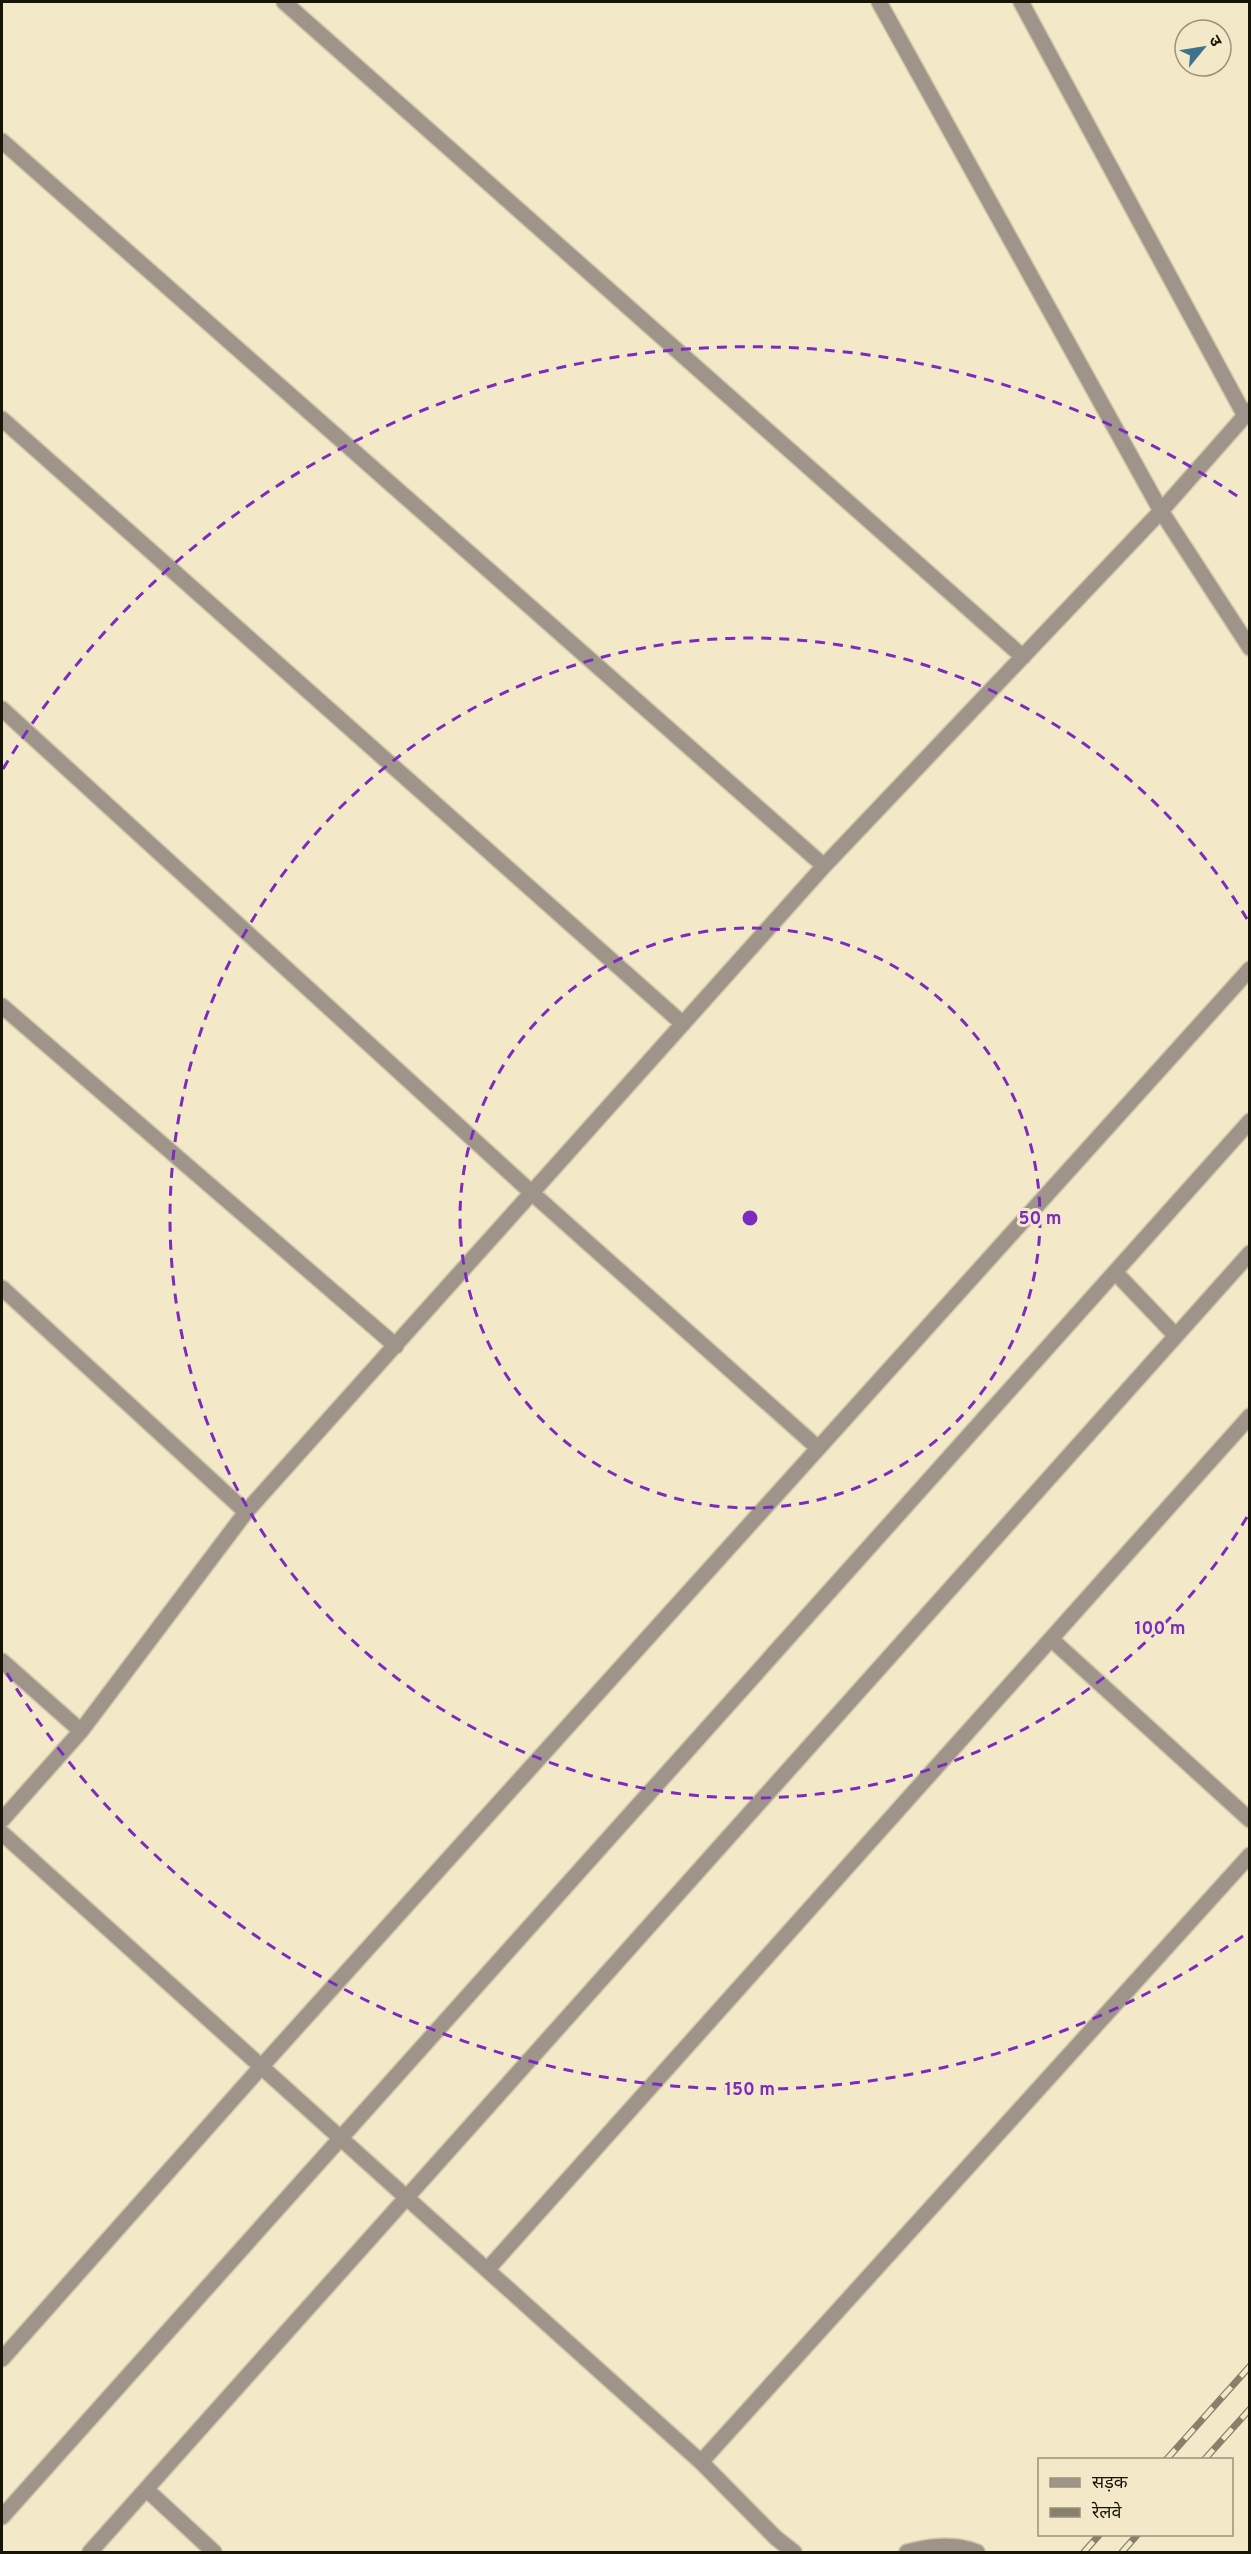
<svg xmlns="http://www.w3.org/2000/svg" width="1251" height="2554" viewBox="0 0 1251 2554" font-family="Overpass,'Noto Sans Devanagari',sans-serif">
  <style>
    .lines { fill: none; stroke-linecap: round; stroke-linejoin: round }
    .service-casing { stroke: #d0c6a8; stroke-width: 18 }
    .minor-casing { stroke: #d0c6a8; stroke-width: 18 }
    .tertiary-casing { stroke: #d0c6a8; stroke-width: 18 }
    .service { stroke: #9f948a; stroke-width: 15 }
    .minor { stroke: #9f948a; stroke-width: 15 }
    .tertiary { stroke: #9f948a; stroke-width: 15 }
    .rail-casing { stroke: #87806a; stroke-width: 7 }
    .rail { stroke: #f3e8c7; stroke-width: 4.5; stroke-dasharray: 14; stroke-linecap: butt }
    .ring { fill: none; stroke: #7b2cbf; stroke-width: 3; stroke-dasharray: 10 8 }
    .centre { fill: #7b2cbf; stroke: #f3e8c7; stroke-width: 3 }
    .ring-label { font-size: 18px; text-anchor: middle; font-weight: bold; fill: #7b2cbf; stroke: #f3e8c7; stroke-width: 6; stroke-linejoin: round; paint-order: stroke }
  </style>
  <rect width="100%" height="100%" fill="#f3e8c7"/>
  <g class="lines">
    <defs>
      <path id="service" d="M284 2 1023 657
        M879 2 1161 511 1250 648
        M1021 2 1245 416
        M2 141 824 866
        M2 419 683 1024
        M2 709 532 1193 818 1448
        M2 1006 396 1346
        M2 1288 246 1512
        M2 1661 81 1731
        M2 1820 81 1731 246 1512 824 866 1161 511 1250 410
        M2 1833 407 2198
        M2 2359 261 2067 1250 969"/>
      <path id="minor" d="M1051 1639 1250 1820
        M407 2198 701 2462 776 2538 794 2552
        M487 2270 1250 1416
        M701 2462 1250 1855
        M147 2490 214 2552
        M907 2552C929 2546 955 2543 977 2552"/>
      <path id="tertiary" d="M1115 1272 1176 1336
        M2 2517 1250 1121
        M90 2552 1250 1253"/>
    </defs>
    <use href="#service" class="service-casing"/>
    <use href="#minor" class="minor-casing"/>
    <use href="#tertiary" class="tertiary-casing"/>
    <use href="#service" class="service"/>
    <use href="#minor" class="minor"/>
    <use href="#tertiary" class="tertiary"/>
    <defs>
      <path id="rail" d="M1166 2460 1250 2366
        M1204 2460 1250 2409
        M1084 2552 1100 2534
        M1122 2552 1138 2534"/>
    </defs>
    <use href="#rail" class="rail-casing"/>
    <use href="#rail" class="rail"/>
  </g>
  <g class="ring">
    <circle cx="750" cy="1218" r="290"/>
    <path d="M1247 1517A580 580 0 1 1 1247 919"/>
    <path d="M1243 1936A871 871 0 0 1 3 1667M3 769A871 871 0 0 1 1243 500"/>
  </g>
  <circle cx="750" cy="1218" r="9" class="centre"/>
  <g class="ring-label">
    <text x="1040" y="1224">50 m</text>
    <text x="1160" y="1634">100 m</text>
    <text x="750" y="2095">150 m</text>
  </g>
  <rect width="1251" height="2554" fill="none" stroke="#171408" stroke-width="6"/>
  <rect x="1038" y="2458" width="195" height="78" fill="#f3e8c7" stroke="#9b937b" stroke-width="1.5"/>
  <rect x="1050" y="2478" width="30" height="9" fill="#9f948a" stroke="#9b937b" stroke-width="1.5"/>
  <text x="1092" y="2488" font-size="18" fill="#171408">सड़क</text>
  <rect x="1050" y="2508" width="30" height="9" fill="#87806a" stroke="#9b937b" stroke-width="1.5"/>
  <text x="1092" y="2518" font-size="18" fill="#171408">रेलवे</text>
  <g transform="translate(1203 48) rotate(60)"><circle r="28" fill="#f3e8c7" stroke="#9b937b" stroke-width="1.5"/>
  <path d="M0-4.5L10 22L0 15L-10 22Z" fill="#3c748f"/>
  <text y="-9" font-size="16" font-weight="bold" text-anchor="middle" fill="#171408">उ</text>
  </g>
</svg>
